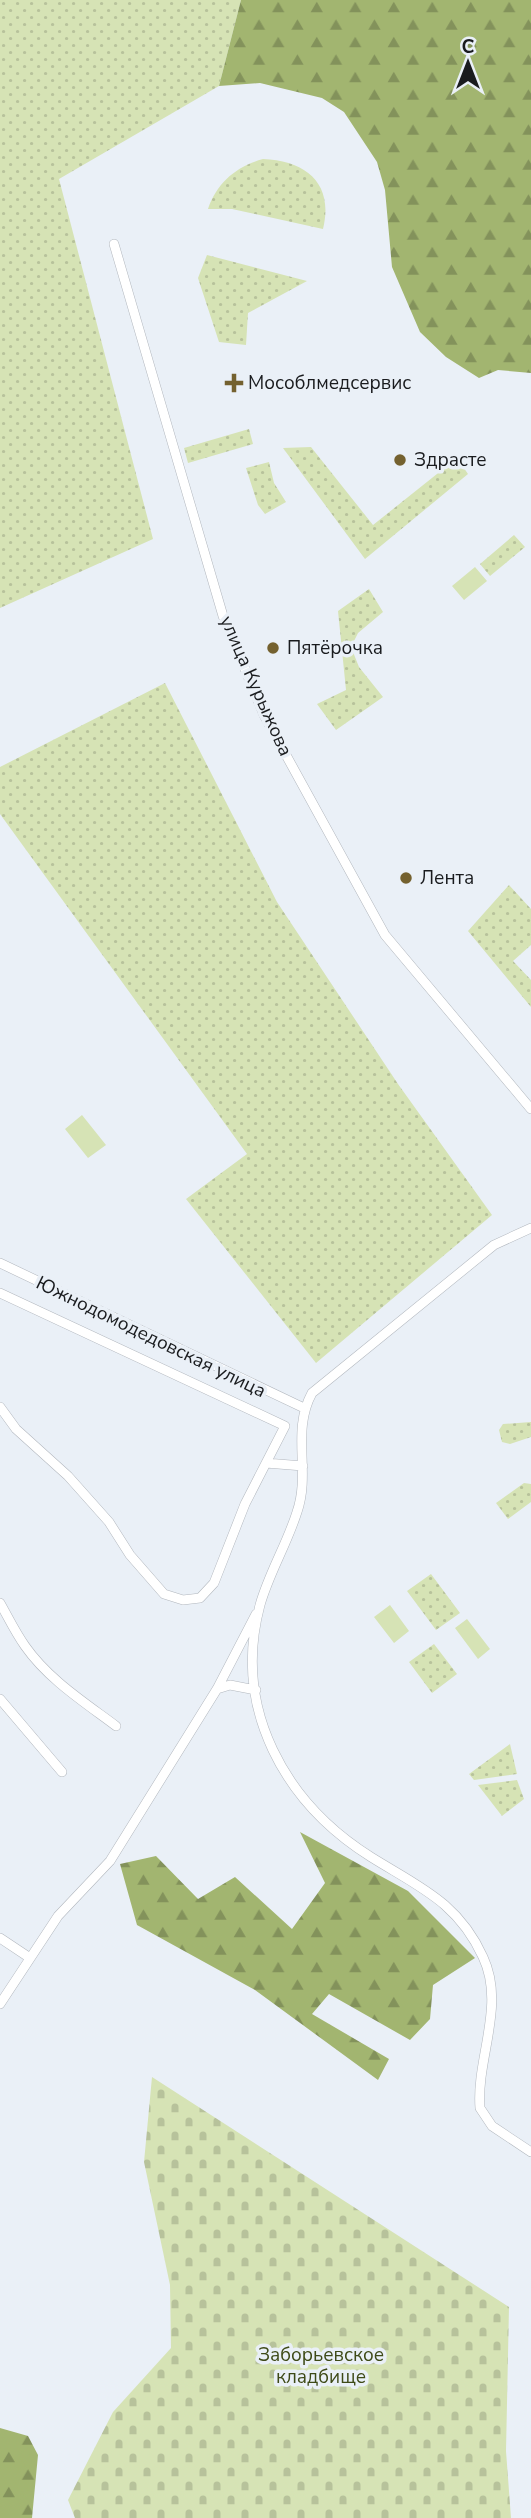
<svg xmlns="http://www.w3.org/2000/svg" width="531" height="2518" viewBox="0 0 531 2518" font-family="'Nunito Sans',sans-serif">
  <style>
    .green { fill: url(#green-dots) }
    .forest { fill: url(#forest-firs) }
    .cemetery { fill: url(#cemetery-stones) }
    .pitch { fill: #d6e3b5 }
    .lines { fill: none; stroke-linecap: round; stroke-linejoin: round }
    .minor-casing { stroke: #b2b7be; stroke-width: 10 }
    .minor { stroke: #fff; stroke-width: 9 }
    .poi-dot { fill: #74612f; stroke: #eaf0f7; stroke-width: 2.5 }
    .labels { text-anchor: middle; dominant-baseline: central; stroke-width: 7; stroke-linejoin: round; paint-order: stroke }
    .poi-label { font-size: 19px; fill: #191b1e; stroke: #eaf0f7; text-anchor: start }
    .street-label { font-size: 19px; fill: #191b1e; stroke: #eaf0f7 }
    .park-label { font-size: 19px; fill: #3e4a17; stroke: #eaf0f7 }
  </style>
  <defs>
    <pattern id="green-dots" width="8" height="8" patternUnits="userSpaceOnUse" patternTransform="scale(1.75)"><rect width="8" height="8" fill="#d6e3b5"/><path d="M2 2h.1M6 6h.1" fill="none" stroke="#b7c29b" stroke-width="1.8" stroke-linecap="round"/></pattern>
    <pattern id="forest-firs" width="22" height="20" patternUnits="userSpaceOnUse" patternTransform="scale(1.75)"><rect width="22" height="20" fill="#a2b570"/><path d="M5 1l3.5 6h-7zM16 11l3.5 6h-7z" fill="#83925b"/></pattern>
    <pattern id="cemetery-stones" width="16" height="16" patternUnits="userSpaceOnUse" patternTransform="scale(1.75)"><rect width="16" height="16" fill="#d6e3b5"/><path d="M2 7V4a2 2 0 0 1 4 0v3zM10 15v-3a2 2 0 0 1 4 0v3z" fill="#b7c29b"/></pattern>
  </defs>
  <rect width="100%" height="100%" fill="#eaf0f7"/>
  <path class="green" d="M0 0H241L219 86 59 179 153 539 0 608Z
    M263 159C307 161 334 184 323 229L232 209H208C217 182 237 166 263 159Z
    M207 255 307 281 248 313 246 345 219 342 198 278Z
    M249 429 253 444 188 463 184 448Z
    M311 447 373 525 457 458 468 474 365 559 283 448Z
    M269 462 274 483 286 502 265 514 258 505 246 468Z
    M514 535 525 547 490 576 480 564Z
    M369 589 383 612 358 633 351 647 359 667 383 697 336 730 317 704 346 690 338 611Z
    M165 683 277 902 398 1084 492 1215 316 1363 186 1199 247 1154 0 814V767Z
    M509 885 531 909V945L513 961 531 980V1007L468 931Z
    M531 1422V1437L510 1444 502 1442 499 1430 503 1424Z
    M524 1483 531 1484V1502L508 1519 496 1503Z
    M431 1574 460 1613 436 1630 407 1591Z
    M434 1644 457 1674 432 1693 409 1662Z
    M510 1744 517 1774 474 1780 469 1774Z
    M517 1780 524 1799 502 1816 478 1785Z"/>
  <path class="forest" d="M241 0H531V373L498 370 479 378 446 357 420 332 392 267 385 190 377 162 344 112 322 98 260 83 219 86Z
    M300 1832 408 1891 475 1958 433 1985 430 2019 410 2040 329 1994 312 2014 389 2059 378 2080 255 1990 137 1925 120 1864 156 1856 198 1899 235 1877 292 1929 325 1883Z
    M0 2428 28 2436 38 2455 32 2518H0Z"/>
  <path class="cemetery" d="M152 2077 509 2307 506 2451 511 2518H75L68 2500 113 2412 171 2348 170 2285 144 2162Z"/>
  <path class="pitch" d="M475 567 487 581 464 600 452 586Z
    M82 1115 106 1145 88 1158 65 1129Z
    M390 1605 409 1631 394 1643 374 1617Z
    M467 1619 490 1649 478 1659 455 1628Z"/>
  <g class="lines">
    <defs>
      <path id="minor" d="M114 244 223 616 264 715 385 935 531 1109
        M531 1228 494 1245 312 1393C291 1431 311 1472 297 1512 287 1544 269 1573 260 1605 232 1709 285 1803 371 1857 419 1887 458 1902 483 1957 506 2006 476 2058 480 2108L492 2126 531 2152
        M0 1263 304 1408
        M0 1293 285 1426 266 1463 303 1466
        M0 1407 16 1429 68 1476 109 1522 130 1555 164 1594 183 1600 200 1598 214 1583 245 1504 266 1463
        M0 1603C8 1617 15 1632 25 1646 48 1679 84 1702 116 1726
        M217 1689 230 1685 256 1690
        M0 1699 62 1772
        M0 1938 30 1958
        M0 2004 58 1916 110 1861 217 1689 256 1614"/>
    </defs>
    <use href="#minor" class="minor-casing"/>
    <use href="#minor" class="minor"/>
  </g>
  <g class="poi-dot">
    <path d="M230.5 372.5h7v7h7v7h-7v7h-7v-7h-7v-7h7z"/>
    <circle cx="400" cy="460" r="7"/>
    <circle cx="273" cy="648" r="7"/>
    <circle cx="406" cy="878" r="7"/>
  </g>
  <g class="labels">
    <g class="poi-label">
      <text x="248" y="383">Мособлмедсервис</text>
      <text x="414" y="460">Здрасте</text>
      <text x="287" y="648">Пятёрочка</text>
      <text x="420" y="878">Лента</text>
    </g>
    <g class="street-label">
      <text transform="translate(256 686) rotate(66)">улица Курыжова</text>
      <text transform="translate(151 1337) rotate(26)">Южнодомодедовская улица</text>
    </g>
    <g class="park-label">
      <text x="321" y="2355">Заборьевское<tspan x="321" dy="22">кладбище</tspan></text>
    </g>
  </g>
  <g transform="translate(468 63)" stroke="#eaf0f7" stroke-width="5" paint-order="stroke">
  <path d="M0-5L12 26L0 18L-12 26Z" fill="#191b1e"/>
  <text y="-10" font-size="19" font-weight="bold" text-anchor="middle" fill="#191b1e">С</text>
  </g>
</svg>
